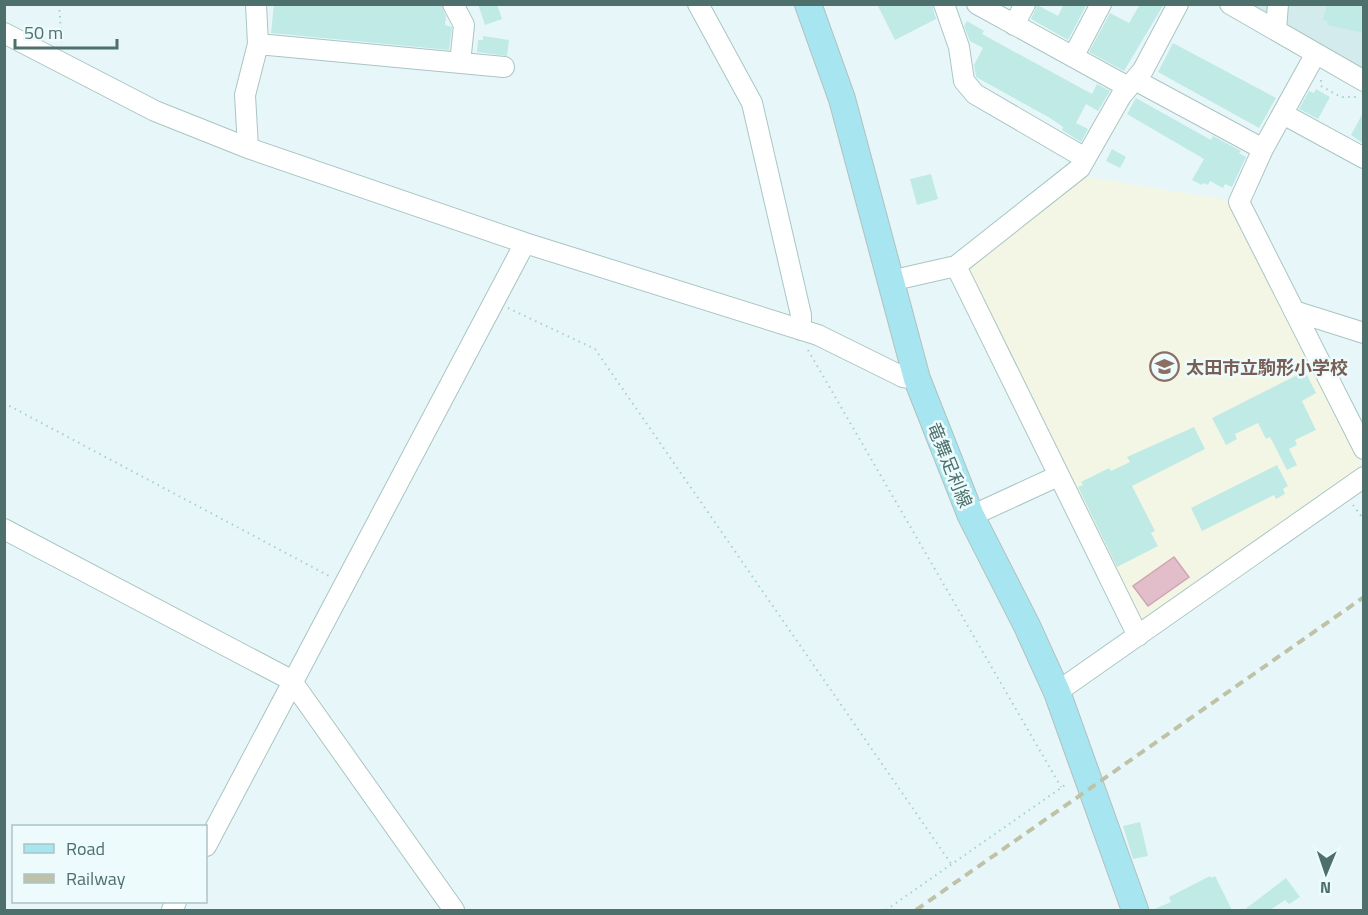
<svg xmlns="http://www.w3.org/2000/svg" width="1368" height="915" viewBox="0 0 1368 915" font-family="'Titillium Web','Noto Sans JP',sans-serif">
  <style>
    .residential { fill: #d3ebed }
    .education { fill: #f3f6e4 }
    .water { fill: #e1beca; stroke: #d1a5b4; stroke-width: 1.5 }
    .building { fill: #c0eae6 }
    .lines { fill: none; stroke-linecap: round; stroke-linejoin: round }
    .minor-casing { stroke: #a9c5c4; stroke-width: 22 }
    .major-casing { stroke: #b1c0be; stroke-width: 28 }
    .path { stroke: #a5d0cc; stroke-width: 2; stroke-dasharray: 1.5 4.5; stroke-linecap: butt }
    .minor { stroke: #fff; stroke-width: 20 }
    .major { stroke: #a7e6f0; stroke-width: 26 }
    .rail { stroke: #c0c2a7; stroke-width: 4; stroke-dasharray: 9 6; stroke-linecap: butt }
    .labels { text-anchor: middle; dominant-baseline: central; stroke-width: 5; stroke-linejoin: round; paint-order: stroke }
    .education-label { font-size: 18px; font-weight: bold; fill: #785e54; stroke: #edfbfd; text-anchor: start }
    .street-label { font-size: 18px; fill: #4e706c; stroke: #edfbfd }
  </style>
  <rect width="100%" height="100%" fill="#e7f7f9"/>
  <path class="residential" d="M1252 5H1363V74L1291 35 1263 11Z"/>
  <path class="education" d="M1081 176 1234 201 1363 459V470L1143 623H1138L967 276 968 264Z"/>
  <path class="water" d="M1174 557 1189 577 1148 606 1133 586Z"/>
  <path class="building" d="M274 4H441L446 16 445 25 452 27 449 50 271 33Z
    M478 4H497L502 19 485 25Z
    M877 4H932L936 19 895 40Z
    M1064 4H1087L1068 40 1031 19 1037 5 1058 16Z
    M1136 4H1164L1124 71 1089 52 1110 13 1129 23 1139 6Z
    M1327 4 1364 6V33L1327 25 1328 21 1323 20Z
    M967 21 984 31 982 34 1092 94 1097 84 1110 91 1098 111 1086 104 1076 123 1088 129 1081 142 1062 130 1063 127 1050 118 976 77 974 65 983 48 970 41 964 26Z
    M483 36 509 40 507 56 477 52 478 40H483Z
    M1173 43 1276 98 1259 128 1158 72Z
    M1316 89 1330 97 1318 119 1299 109 1309 91 1314 93Z
    M1136 98 1211 140 1213 136 1241 151 1239 153 1246 157 1232 187 1225 184 1223 188 1210 181 1208 185 1203 183 1202 185 1192 180 1204 159 1127 114Z
    M1364 111V142H1361L1351 135Z
    M1112 149 1126 157 1120 168 1106 161Z
    M931 174 938 199 917 205 910 179Z
    M1305 371 1316 393 1302 401 1316 430 1295 440 1297 445 1289 449 1297 465 1287 470 1270 437 1266 439 1258 423 1235 434 1237 439 1226 445 1212 418Z
    M1194 427 1205 449 1132 486 1155 531 1151 533 1158 546 1117 567 1078 487 1083 485 1081 482 1109 468 1111 471 1130 462 1127 457Z
    M1277 465 1288 486 1283 489 1285 494 1276 499 1274 495 1202 531 1191 508Z
    M1140 822 1148 856 1133 859 1123 826Z
    M1210 876 1211 878 1215 876 1232 910H1152L1171 902 1169 897Z
    M1286 878 1300 897 1289 904 1285 900 1270 910H1244Z"/>
  <g class="lines">
    <defs>
      <path id="minor" d="M453 4 464 25 460 63
        M698 4 752 103 801 315V330
        M944 4 959 47 964 81 975 94 1085 158
        M977 4 1128 87
        M1230 4 1364 81
        M1014 25 1025 4
        M1276 30 1278 4
        M4 33 155 111 248 148 525 243 818 335 903 377 917 379
        M258 44 504 67
        M1315 55 1263 149 1239 202 1364 449
        M1073 57 1101 4
        M1135 80 1263 149
        M1283 114 1364 158
        M248 148 245 95 258 44 256 4
        M956 266 1138 636
        M890 281 956 266 1080 168 1121 96 1143 70 1178 4
        M1294 311 1364 333
        M971 516 1058 476
        M4 529 291 680 454 910
        M1057 692 1364 477
        M206 846 525 243
        M172 910 176 902"/>
      <path id="major" d="M808 4 842 99 917 379 971 516 1027 626 1057 692 1135 910"/>
    </defs>
    <use href="#minor" class="minor-casing"/>
    <use href="#major" class="major-casing"/>
    <path class="path" d="M59 4 62 43
      M1321 80V86L1341 97H1358
      M508 308 595 349 952 865
      M808 350 1061 787
      M4 403 331 577
      M1353 505 1364 520
      M886 910 1068 783"/>
    <use href="#minor" class="minor"/>
    <use href="#major" class="major"/>
    <path class="rail" d="M916 910 1364 597"/>
  </g>
  <defs>
    <symbol id="school-ring" viewBox="-11 -11 22 22"><circle r="9.5" fill="#edfbfd" stroke="#8d6e63" stroke-width="1.5"/><path d="M0-5L7-2L0 1L-7-2ZM-4 1L0 2.5L4 1V4Q0 6-4 4Z" fill="#8d6e63"/></symbol>
  </defs>
  <g fill-rule="evenodd">
    <use href="#school-ring" x="1148" y="350" width="33" height="33"/>
  </g>
  <g class="labels">
    <g class="education-label">
      <text x="1186" y="367">太田市立駒形小学校</text>
    </g>
    <g class="street-label">
      <text transform="translate(950 465) rotate(68)">竜舞足利線</text>
    </g>
  </g>
  <rect width="1368" height="915" fill="none" stroke="#4e706c" stroke-width="12"/>
  <rect x="12" y="825" width="195" height="78" fill="#edfbfd" stroke="#adc3c3" stroke-width="1.5"/>
  <rect x="24" y="844" width="30" height="9" fill="#a7e6f0" stroke="#adc3c3" stroke-width="1.5"/>
  <text x="66" y="855" font-size="18" fill="#4e706c">Road</text>
  <rect x="24" y="874" width="30" height="9" fill="#c0c2a7" stroke="#adc3c3" stroke-width="1.5"/>
  <text x="66" y="885" font-size="18" fill="#4e706c">Railway</text>
  <g transform="translate(1326 873) rotate(182)" stroke="#edfbfd" stroke-width="4.5" paint-order="stroke">
  <path d="M0-4.5L10 22L0 15L-10 22Z" fill="#4e706c"/>
  <text y="-9" font-size="16" font-weight="bold" text-anchor="middle" fill="#4e706c">N</text>
  </g>
  <path d="M15 39v9h102v-9" fill="none" stroke="#4e706c" stroke-width="3"/>
  <text x="24" y="39" font-size="18" fill="#4e706c" stroke="#edfbfd" stroke-width="4.5" paint-order="stroke">50 m</text>
</svg>
